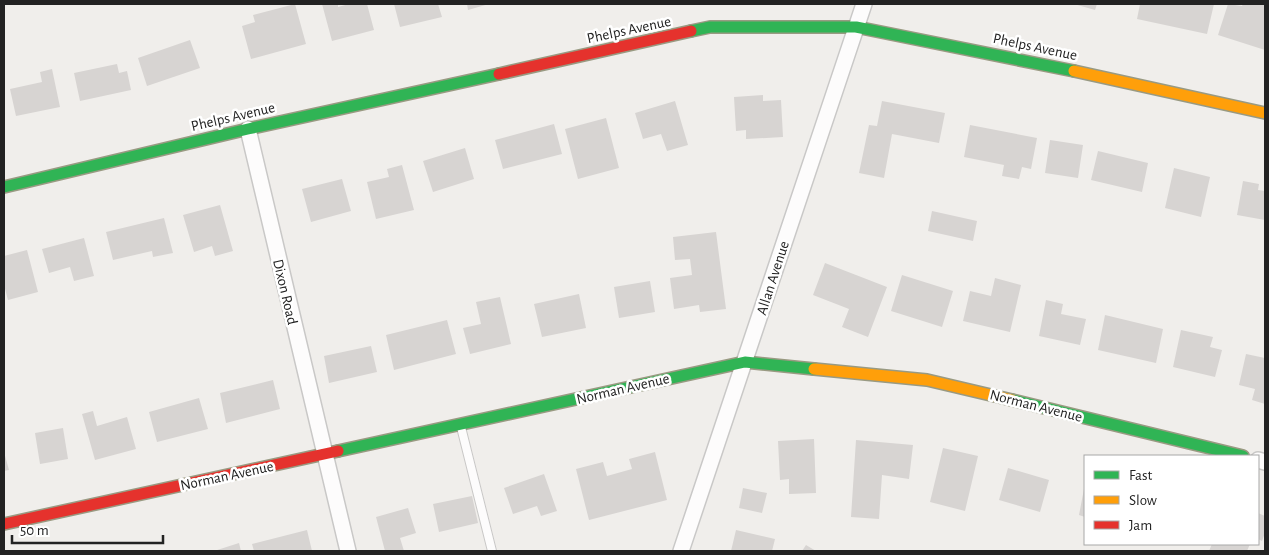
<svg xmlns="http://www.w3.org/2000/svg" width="1269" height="555" viewBox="0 0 1269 555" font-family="'Alegreya Sans',sans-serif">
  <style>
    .building { fill: #d7d4d2 }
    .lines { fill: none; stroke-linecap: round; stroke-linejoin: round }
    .lane-casing { stroke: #c9c8c7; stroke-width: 10 }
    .street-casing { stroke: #c9c8c7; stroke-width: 18 }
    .fast-casing { stroke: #999a82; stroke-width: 14 }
    .slow-casing { stroke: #999a82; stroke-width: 14 }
    .jam-casing { stroke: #999a82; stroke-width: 14 }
    .lane { stroke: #fdfcfc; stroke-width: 8 }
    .street { stroke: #fdfcfc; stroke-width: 15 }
    .fast { stroke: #30b455; stroke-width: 11 }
    .slow { stroke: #ff9f0a; stroke-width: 11 }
    .jam { stroke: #e5322d; stroke-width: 11 }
    .labels { text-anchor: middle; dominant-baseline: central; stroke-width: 5; stroke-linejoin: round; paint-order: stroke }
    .street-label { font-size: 15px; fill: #222; stroke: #fff }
  </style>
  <rect width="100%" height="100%" fill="#f0eeeb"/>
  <path class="building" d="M295 4 306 44 251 59 242 26 255 22 253 15Z
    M322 4H338V7L349 4H367L374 30 332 41Z
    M394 4H438L442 17 400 27Z
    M467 4H489L468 10Z
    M1074 4H1097L1095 10Z
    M1140 4H1214L1207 34 1137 19Z
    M1228 4 1242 6 1243 4H1265V50L1218 35Z
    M190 40 200 68 147 86 138 58Z
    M117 64 119 73 127 71 131 90 80 101 74 73Z
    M52 69 60 107 16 116 10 89 42 82 40 72Z
    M763 95V101L781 100 783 137 746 139V130L736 131 734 97Z
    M675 101 688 145 667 151 661 134 643 139 635 113Z
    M882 101 945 113 939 143 892 134 884 178 859 173 869 125 877 126Z
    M606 118 619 168 578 179 565 129Z
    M554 124 562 154 503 169 495 140Z
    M970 125 1037 138 1031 169 1022 167 1019 179 1002 176 1004 165 964 157Z
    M1050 140 1083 145 1078 178 1045 173Z
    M465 148 474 179 433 192 423 161Z
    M1098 151 1148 163 1142 192 1091 180Z
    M402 165 414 210 376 219 367 182 389 177 387 169Z
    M1174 168 1210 177 1201 217 1165 208Z
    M342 179 351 211 311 222 302 189Z
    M1243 181 1259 184 1258 190 1265 191V220L1237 215Z
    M220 205 233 251 215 256 212 246 194 252 183 215Z
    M932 211 977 221 973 241 928 231Z
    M164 218 173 253 153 257 152 251 113 260 106 232Z
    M716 232 726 309 700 312 699 305 674 309 670 278 692 275 690 259 675 260 673 237Z
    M84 238 94 276 74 281 70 267 49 273 42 249Z
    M27 250 38 292 8 300 4 285V256Z
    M825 263 887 287 868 337 842 327 849 309 813 295Z
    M902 275 953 291 942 327 891 311Z
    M995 278 1021 285 1010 332 963 321 970 291 991 296Z
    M650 281 655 312 619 318 614 287Z
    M579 294 586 328 542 337 534 304Z
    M500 297 511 344 470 354 463 328 481 324 476 302Z
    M1046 300 1063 304 1061 314 1086 319 1080 345 1039 336Z
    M1105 315 1163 329 1156 363 1098 350Z
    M447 320 456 354 394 370 386 335Z
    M1181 330 1213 337 1210 347 1222 350 1215 377 1173 367Z
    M371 346 377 372 329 383 324 356Z
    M1246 354 1265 358V404L1252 400 1255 389 1239 385Z
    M273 380 280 409 226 423 220 393Z
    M199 398 208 429 157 442 149 412Z
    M93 411 97 426 127 417 136 449 95 460 82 414Z
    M63 428 68 459 40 464 35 433Z
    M814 439 816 493 789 494V479L780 480 778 441Z
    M856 440 913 445 909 479 882 475 879 519 851 517Z
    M943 448 978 456 965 511 930 502Z
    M4 452 9 470 4 471Z
    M655 452 667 500 589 520 576 469 603 462 607 476 632 469 629 459Z
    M1008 468 1049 480 1040 512 999 500Z
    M544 474 557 511 541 516 537 506 513 514 504 488Z
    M743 488 767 493 762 513 739 508Z
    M1084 489H1085V517L1079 515Z
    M472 496 478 523 439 532 433 504Z
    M408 508 416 533 400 538 404 551H385L376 517Z
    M1258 513 1265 516V533L1262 541 1258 539Z
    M307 530 312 551H254L252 544Z
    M736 530 775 539 772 551H731Z
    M239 543 241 551H214Z
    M1212 544H1250L1247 551H1209Z
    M806 545 816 551H802Z"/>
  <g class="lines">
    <defs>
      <path id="lane" d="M461 427 492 551"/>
      <path id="street" d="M248 129 348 551
        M1258 460 1265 462
        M681 551 864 4"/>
      <path id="fast" d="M691 31 710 27H856L1074 71
        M4 187 248 129 499 74
        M1012 400 1243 456
        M338 451 745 362 814 369"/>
      <path id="slow" d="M1074 71 1265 113
        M814 369 927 380 1012 400"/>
      <path id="jam" d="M499 74 691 31
        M4 524 338 451"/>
    </defs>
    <use href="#lane" class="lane-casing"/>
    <use href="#street" class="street-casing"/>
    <use href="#fast" class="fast-casing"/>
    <use href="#slow" class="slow-casing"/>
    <use href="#jam" class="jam-casing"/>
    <use href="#lane" class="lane"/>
    <use href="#street" class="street"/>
    <use href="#fast" class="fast"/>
    <use href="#slow" class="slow"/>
    <use href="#jam" class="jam"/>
  </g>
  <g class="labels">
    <g class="street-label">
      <text transform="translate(629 30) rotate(-12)">Phelps Avenue</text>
      <text transform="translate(1035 47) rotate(12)">Phelps Avenue</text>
      <text transform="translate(233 117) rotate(-13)">Phelps Avenue</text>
      <text transform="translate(773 278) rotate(-72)">Allan Avenue</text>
      <text transform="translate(285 292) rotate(77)">Dixon Road</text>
      <text transform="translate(623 389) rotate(-13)">Norman Avenue</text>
      <text transform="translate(1036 406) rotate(14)">Norman Avenue</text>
      <text transform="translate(227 476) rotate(-12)">Norman Avenue</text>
    </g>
  </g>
  <rect width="1269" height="555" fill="none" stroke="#222222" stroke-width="10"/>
  <rect x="1084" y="455" width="175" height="90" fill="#ffffff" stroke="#a7a7a7"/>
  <rect x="1094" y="471" width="25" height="8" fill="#30b455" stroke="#a7a7a7"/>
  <text x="1129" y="480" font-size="15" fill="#222222">Fast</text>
  <rect x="1094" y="496" width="25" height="8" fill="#ff9f0a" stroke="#a7a7a7"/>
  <text x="1129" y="505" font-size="15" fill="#222222">Slow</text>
  <rect x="1094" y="521" width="25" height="8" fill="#e5322d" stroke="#a7a7a7"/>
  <text x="1129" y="530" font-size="15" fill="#222222">Jam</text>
  <path d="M12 535v8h151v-8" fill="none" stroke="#222222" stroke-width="2.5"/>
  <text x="20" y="535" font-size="15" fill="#222222" stroke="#ffffff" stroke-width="4" paint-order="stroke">50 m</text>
</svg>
